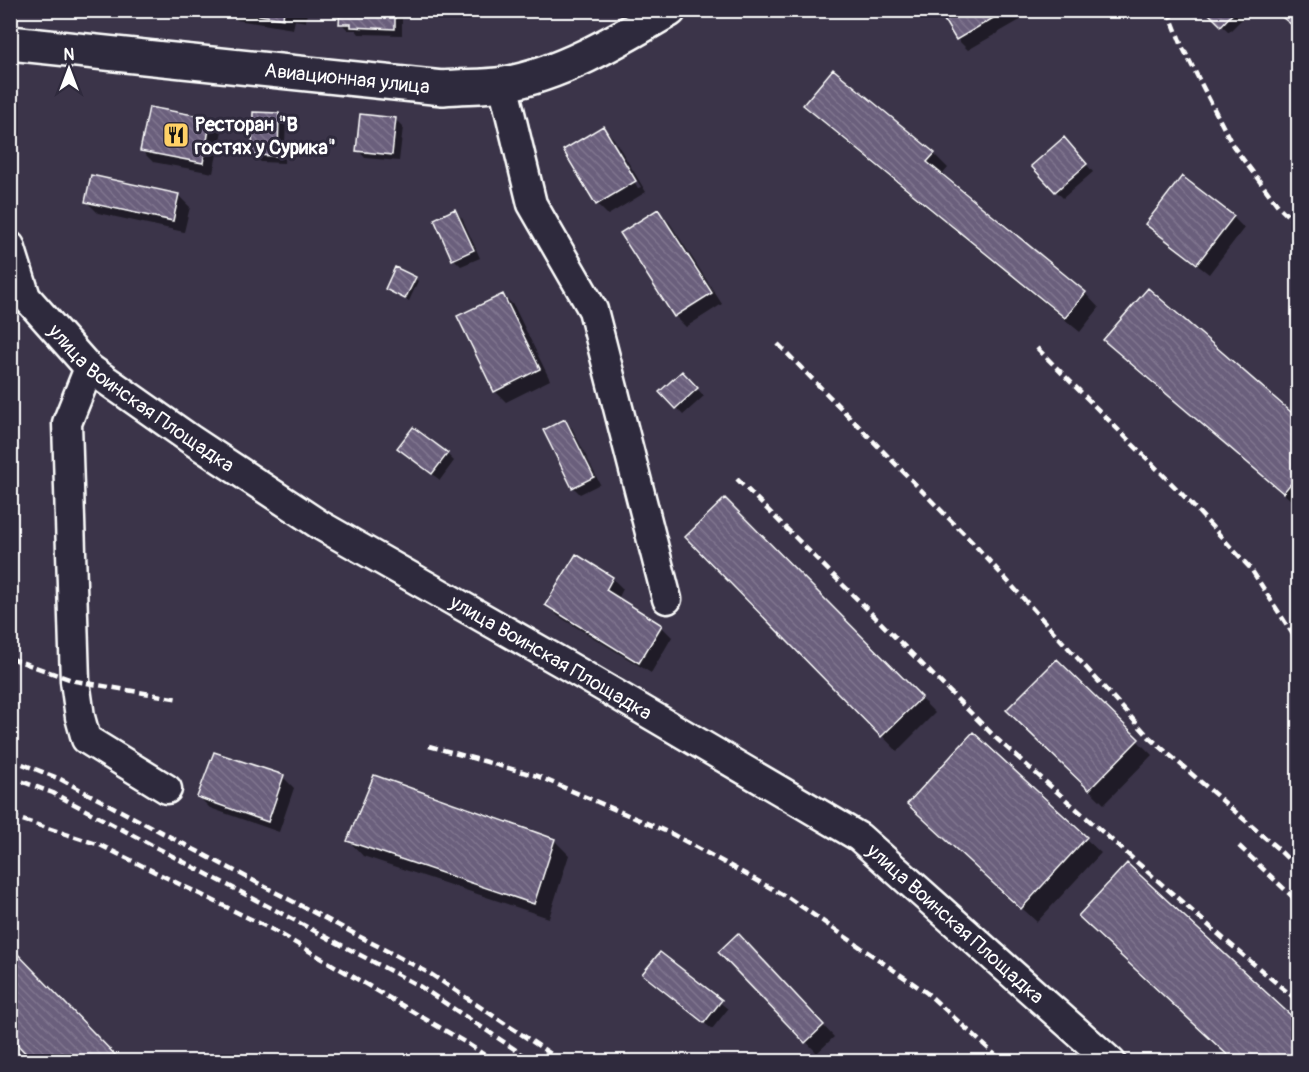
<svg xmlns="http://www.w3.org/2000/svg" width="1309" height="1072" viewBox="0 0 1309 1072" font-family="Pangolin,sans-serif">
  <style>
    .shadow { fill: #0007; fill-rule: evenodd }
    .building { fill: url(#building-back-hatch); stroke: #fff; stroke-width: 1.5 }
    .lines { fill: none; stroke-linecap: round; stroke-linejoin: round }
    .minor-casing { stroke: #fff; stroke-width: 33 }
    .major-casing { stroke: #fff; stroke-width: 38 }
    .minor { stroke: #2f2a3d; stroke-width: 28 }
    .major { stroke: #2f2a3d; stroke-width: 33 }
    .rail { stroke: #fff; stroke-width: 4.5; stroke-dasharray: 9 4.5; stroke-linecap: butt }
    .labels { text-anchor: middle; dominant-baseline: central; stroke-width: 6; stroke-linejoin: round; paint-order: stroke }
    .street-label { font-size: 20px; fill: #fff; stroke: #2f2a3d }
    .poi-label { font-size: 20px; font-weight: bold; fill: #fff; stroke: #2f2a3d; text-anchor: start }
  </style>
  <defs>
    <pattern id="building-back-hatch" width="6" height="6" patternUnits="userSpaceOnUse" patternTransform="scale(1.5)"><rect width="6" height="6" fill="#6a5e7b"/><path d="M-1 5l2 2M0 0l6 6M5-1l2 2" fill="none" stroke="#80768f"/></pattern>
  </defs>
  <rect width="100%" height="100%" fill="#3b3449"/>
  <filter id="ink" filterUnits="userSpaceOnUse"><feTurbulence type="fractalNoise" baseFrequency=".0167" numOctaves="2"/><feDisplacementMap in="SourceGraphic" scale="12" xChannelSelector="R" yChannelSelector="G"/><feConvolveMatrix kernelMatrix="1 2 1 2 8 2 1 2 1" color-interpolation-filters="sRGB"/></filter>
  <g filter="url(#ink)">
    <path class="shadow" d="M227 10H307L306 22 295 20 293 29 237 20Z
      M341 10H402V35L359 34 356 30H348L341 23Z
      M940 10 1036 11 968 50 957 39Z
      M1206 10H1237L1244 17 1229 32Z
      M1272 10H1298V31Z
      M805 105 934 154 948 168 941 176 1085 293 1099 308 1080 332 820 120Z
      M278 114 286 122 284 163 261 162 253 155Z
      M210 120 222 131 213 173 153 162 142 151Z
      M396 120 403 127 399 161 365 158 358 150Z
      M603 128 614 139 646 192 608 215 597 204ZM609 139H612L641 187 638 188Z
      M1071 146 1093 172 1063 198 1056 191Z
      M92 176 179 196 190 207 184 232 98 213 87 202Z
      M1182 178 1233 217 1244 228 1209 274 1158 235 1147 224Z
      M455 211 462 218 480 258 461 266 454 259Z
      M658 211 669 222 722 304 686 327 675 316Z
      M415 278 418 281 409 301 390 292 387 289Z
      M1148 291 1298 420V506L1120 354Z
      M503 295 514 306 550 380 506 402 495 391Z
      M689 380 704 396 683 415 661 392Z
      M565 421 572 428 600 484 580 494 573 487Z
      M399 448 447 454 454 461 440 480 406 455Z
      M725 500 935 713 897 751 687 537Z
      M576 557 612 578 623 589 618 599 661 626 672 637 651 673 558 616 547 605Z
      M1057 661 1152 755 1104 804 1008 710Z
      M973 734 1101 853 1037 922 924 818Z
      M283 777 294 788 279 832 210 808 199 797Z
      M554 840 569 855 549 918 363 856 349 841Z
      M1127 865 1298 1024V1062H1236Z
      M748 946 834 1037 817 1053 720 952Z
      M660 954 728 1009 712 1029 651 981 644 974Z"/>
    <path class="building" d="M229 10H284L283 19Z
      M340 10H395V29L351 27V24H339Z
      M938 10H1007L956 40Z
      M1205 10H1236L1221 26Z
      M1273 10H1298V28L1297 29Z
      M833 69 935 153 927 162 1086 292 1065 318 803 105Z
      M149 107 211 118 203 163 140 151Z
      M253 112 279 113 278 156 252 155Z
      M360 114 396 118 392 155 356 151Z
      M603 126 636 181 596 205 563 150Z
      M1064 137 1087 164 1055 192 1031 166Z
      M91 175 179 194 173 221 85 202Z
      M1182 176 1234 216 1197 264 1145 224Z
      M455 209 474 250 452 260 434 219Z
      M658 209 712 293 674 317 620 233Z
      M395 267 416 277 405 299 385 289Z
      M1148 288 1298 418V475L1283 493 1103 340Z
      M503 294 540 369 494 392 457 316Z
      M682 371 698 388 675 409 659 392Z
      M565 419 594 477 572 488 543 430Z
      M413 427 448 453 432 474 397 448Z
      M725 498 922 697 881 737 685 537Z
      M576 554 613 577 606 590 662 625 639 663 545 605Z
      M1057 659 1139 739 1089 790 1006 710Z
      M973 732 1087 837 1021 909 907 804Z
      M214 752 284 775 268 822 197 797Z
      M374 775 555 839 534 904 347 841Z
      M1127 863 1298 1022V1062H1235L1078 916Z
      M738 933 824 1025 805 1043 718 952Z
      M10 946 122 1062H34L10 1037Z
      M660 952 722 1000 704 1023 642 974Z"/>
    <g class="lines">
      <defs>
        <g id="minor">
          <path d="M503 84 532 204 593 310 667 599"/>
          <path id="s1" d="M10 246 26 297 89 368 190 439 320 525 566 665 859 837 1111 1062"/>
          <path d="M89 368 67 423 75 681 80 717 86 739 167 789"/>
        </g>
        <g id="major">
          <path id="s2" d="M10 43 443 88C463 86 484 87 504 84 562 74 618 40 669 10"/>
        </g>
      </defs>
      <use href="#minor" class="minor-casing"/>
      <use href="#major" class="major-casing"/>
      <use href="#minor" class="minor"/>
      <use href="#major" class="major"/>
      <path class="rail" d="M1168 10 1182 46 1233 146 1279 207 1298 226
        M778 344 973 543 1149 737 1277 848 1298 869
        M1037 348 1181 493 1251 569 1294 636 1298 645
        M737 479 997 739 1224 939 1298 1001
        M10 658 75 681 179 699
        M429 746 537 776 672 834 789 898 927 993 1003 1062
        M10 759 60 779 429 973 563 1062
        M10 777 53 793 421 987 534 1062
        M10 816 100 845 275 931 468 1044 495 1062
        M1239 846 1298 902"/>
    </g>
  </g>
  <defs>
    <symbol id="restaurant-square" viewBox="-11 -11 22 22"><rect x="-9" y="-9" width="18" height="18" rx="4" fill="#ffd166" stroke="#2f2a3d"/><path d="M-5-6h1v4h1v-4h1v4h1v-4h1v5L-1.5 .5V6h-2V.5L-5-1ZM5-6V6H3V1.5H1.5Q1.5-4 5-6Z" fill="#111"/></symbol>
  </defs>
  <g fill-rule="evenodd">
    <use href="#restaurant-square" x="161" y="120" width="30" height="30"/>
  </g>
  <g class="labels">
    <g class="street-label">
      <text stroke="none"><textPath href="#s2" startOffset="339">Авиационная улица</textPath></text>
      <text stroke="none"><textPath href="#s1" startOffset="208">улица Воинская Площадка</textPath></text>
      <text stroke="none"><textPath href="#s1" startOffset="694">улица Воинская Площадка</textPath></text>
      <text stroke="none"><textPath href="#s1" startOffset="1180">улица Воинская Площадка</textPath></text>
    </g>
    <g class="poi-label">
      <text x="195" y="124">Ресторан "В<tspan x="195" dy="23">гостях у Сурика"</tspan></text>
    </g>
  </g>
  <rect width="1309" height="1072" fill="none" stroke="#2f2a3d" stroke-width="36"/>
  <rect x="18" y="18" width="1273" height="1036" fill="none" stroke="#fff" stroke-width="2" filter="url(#ink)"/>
  <g transform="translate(69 69)" stroke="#2f2a3d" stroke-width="4.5" paint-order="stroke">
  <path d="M0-4.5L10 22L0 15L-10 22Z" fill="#ffffff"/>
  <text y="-9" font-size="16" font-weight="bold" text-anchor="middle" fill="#ffffff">N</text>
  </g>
</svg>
